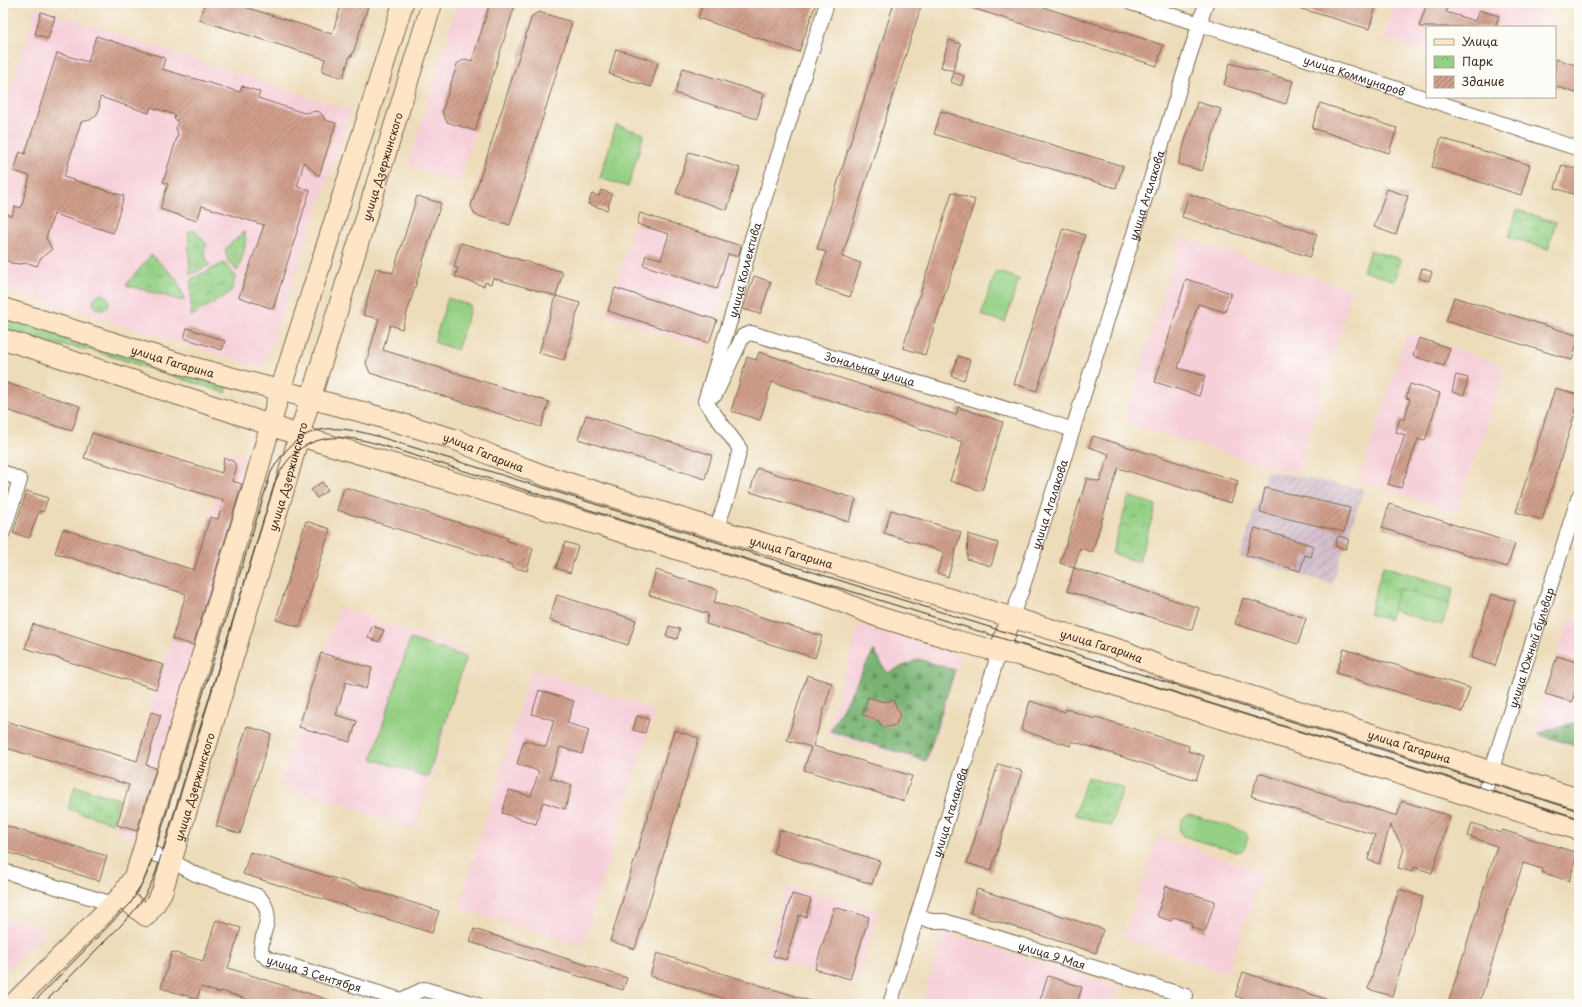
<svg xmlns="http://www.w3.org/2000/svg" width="1582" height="1007" viewBox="0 0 1582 1007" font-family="'Playpen Sans',sans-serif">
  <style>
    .built { fill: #f6cfd8 }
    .industrial { fill: url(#industrial-furrows) }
    .grass { fill: url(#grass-tufts); stroke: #687d51 }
    .forest { fill: url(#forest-firs); stroke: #596e48 }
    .park { fill: url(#park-crowns); stroke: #687d51 }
    .pitch { fill: #94d084; stroke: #687d51 }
    .building { fill: url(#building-hatch) }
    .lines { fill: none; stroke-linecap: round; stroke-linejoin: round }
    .minor-casing { stroke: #796854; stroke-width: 16 }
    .secondary-casing { stroke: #796854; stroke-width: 22 }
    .minor { stroke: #fff; stroke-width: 14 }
    .secondary { stroke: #fde5c5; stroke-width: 20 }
    .tram { stroke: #3b2a1e; stroke-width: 1 }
    .labels { text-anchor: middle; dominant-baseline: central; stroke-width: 3; stroke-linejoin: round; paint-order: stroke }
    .street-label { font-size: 11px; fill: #3b2a1e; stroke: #fdfcf7 }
  </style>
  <defs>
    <pattern id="industrial-furrows" width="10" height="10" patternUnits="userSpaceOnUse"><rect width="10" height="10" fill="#d1bdca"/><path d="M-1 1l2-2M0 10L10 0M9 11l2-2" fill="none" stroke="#ab9aa3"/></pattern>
    <pattern id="grass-tufts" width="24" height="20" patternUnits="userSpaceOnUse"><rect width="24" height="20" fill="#94d084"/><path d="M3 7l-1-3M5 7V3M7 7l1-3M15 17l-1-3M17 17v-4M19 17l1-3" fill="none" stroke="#7aa96b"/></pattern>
    <pattern id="forest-firs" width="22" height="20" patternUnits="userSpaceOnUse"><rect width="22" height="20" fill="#77b272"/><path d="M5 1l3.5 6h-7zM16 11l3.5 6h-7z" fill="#63915d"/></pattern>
    <pattern id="park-crowns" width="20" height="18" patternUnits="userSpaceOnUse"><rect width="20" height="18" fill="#94d084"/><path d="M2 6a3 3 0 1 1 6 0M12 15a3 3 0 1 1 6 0" fill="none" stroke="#7aa96b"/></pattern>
    <pattern id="building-hatch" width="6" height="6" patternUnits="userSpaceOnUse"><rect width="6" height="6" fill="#d09e8b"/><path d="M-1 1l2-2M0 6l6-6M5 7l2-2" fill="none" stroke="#aa8171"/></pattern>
  </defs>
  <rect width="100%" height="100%" fill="#fdfcf7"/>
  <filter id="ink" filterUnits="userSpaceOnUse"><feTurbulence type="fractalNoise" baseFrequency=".025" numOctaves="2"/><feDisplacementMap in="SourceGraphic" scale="8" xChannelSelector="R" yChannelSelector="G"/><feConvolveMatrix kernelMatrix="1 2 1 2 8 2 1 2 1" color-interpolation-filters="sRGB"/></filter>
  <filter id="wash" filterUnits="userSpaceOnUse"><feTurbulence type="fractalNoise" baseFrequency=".012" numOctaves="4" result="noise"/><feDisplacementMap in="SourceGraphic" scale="16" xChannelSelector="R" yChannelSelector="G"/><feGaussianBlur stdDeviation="0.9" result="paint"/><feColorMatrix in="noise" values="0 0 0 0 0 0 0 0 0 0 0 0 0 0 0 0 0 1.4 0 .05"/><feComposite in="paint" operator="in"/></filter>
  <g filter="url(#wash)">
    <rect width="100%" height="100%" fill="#eddcb9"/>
    <path class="built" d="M458 3H515L460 182 408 166Z
      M1394 3H1543L1536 27H1427V53L1383 39Z
      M36 7 352 111 263 368 3 289V116Z
      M634 224 736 259 708 348 606 316Z
      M1180 237 1353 290 1297 475 1124 422Z
      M1407 333 1506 366 1457 512 1359 480Z
      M224 452 250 455V469L138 839 115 832 156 689 223 474Z
      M340 607 468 652 416 829 279 785Z
      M1569 619 1579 623V749L1534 735 1547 695 1545 694Z
      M859 624 961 656 928 763 826 735Z
      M531 669 655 710 582 946 459 908Z
      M1158 836 1262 872 1227 973 1124 938Z
      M787 885 878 911 857 984 766 958Z
      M3 915 48 929 3 975Z
      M944 932 1118 987 1113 1004H922Z"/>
    <path class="industrial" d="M1267 471 1364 489 1332 584 1240 557Z"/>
    <path class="grass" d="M194 230 207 245 204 251 206 259 210 265 190 275 188 232Z
      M244 232C248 246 242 258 237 271L228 261 225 249Z
      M151 255 176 278 184 297 183 301 126 285Z
      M224 263 236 276 231 291 225 296 191 316V279Z
      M93 302a8 8 0 1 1 16 0a8 8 0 1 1-16 0Z
      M3 317 228 387 226 393 95 351 38 341 3 330Z"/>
    <path class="forest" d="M874 650 887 673 919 659 955 670 926 761 830 731Z
      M1572 723 1579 726V747L1537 734Z"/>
    <path class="park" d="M1517 210 1556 222 1548 249 1509 237Z
      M1370 250 1401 259 1395 281 1363 271Z
      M1129 496 1156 505 1139 562 1112 553Z
      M1383 566 1454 588 1449 604 1399 589 1389 620 1369 614Z
      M1087 777 1123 788 1111 826 1075 815Z
      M75 786 119 799 112 823 68 809Z"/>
    <path class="pitch" d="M616 125 644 134 628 187 600 178Z
      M996 271 1019 279 1005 322 981 315Z
      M448 298 471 306 457 350 434 342Z
      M1399 589 1449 604 1442 625 1392 610Z
      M410 639 466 657 428 777 372 759Z
      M1189 814 1244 831 1248 837 1244 850 1237 852 1183 836 1179 831C1180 824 1182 816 1189 814Z"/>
    <g id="blocks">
      <path class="building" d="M205 3H232L332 34 342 3H369L352 56 350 55 343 78 322 71 325 59 199 20Z
        M490 3H509L515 5 475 131 447 122 442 112 457 64 465 59 472 61Z
        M703 3H816L799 52 698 18Z
        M894 3H922L842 257 861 263 850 297 816 286 826 252 817 249Z
        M962 3H1030L1163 45 1157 66 962 5Z
        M1292 3H1377L1369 29 1292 6Z
        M1427 3H1449L1446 12 1475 21 1479 10 1499 16 1495 27H1419Z
        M41 12 55 17 48 39 35 34Z
        M539 12 572 22 510 225 475 215 471 206 532 16Z
        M96 36 165 58 162 69 240 92 242 86 260 92 258 98 304 113 318 111 322 114 325 120 336 123 319 176 304 162 297 187 310 190 273 309 239 297 264 225 202 206 197 221 160 209 168 184 163 182 178 134 176 128 178 122 174 118 175 115 151 107 149 113 100 97 99 110 96 116 90 120 81 122 64 177 124 196 113 233 54 214 46 238 52 249 40 259 37 266 28 263 20 264 11 263 3 258V213L12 216 15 206 21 208 30 176 14 171 20 152 25 154 57 53 88 62Z
        M949 40 961 44 953 71 941 67Z
        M616 49 658 62 651 87 609 74Z
        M1555 59 1579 66V94L1555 86Z
        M1230 63 1293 81 1286 104 1224 85Z
        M683 68 764 94 757 119 675 93Z
        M954 72 964 76 961 86 951 82Z
        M1197 102 1221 109 1202 171 1178 164Z
        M1320 103 1397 128 1389 153 1312 128Z
        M941 111 1123 166 1116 188 934 134Z
        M1441 138 1530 165 1521 195 1432 167Z
        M689 152 740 168 727 210 676 193Z
        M1562 165 1579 170V196L1555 188Z
        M1387 189 1408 196 1396 235 1374 227Z
        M601 190 612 194 607 210 588 204 592 194 599 196Z
        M952 192 975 200 925 355 903 348Z
        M1189 194 1317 234 1310 257 1182 217Z
        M417 196 441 203 402 329 390 325 383 350 549 402 541 427 370 373 366 363 379 319 363 315 372 281 376 268 393 273Z
        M640 213 741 246 738 257 728 254 717 289 643 265 646 255 661 259 669 234 637 224Z
        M1063 228 1085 235 1037 391 1014 384Z
        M461 243 563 272 556 296 580 303 564 360 539 353 556 296 493 278 491 284 485 282 484 286 455 277 458 268 454 267Z
        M1422 268 1432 272 1429 281 1419 278Z
        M754 276 771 282 760 314 743 309Z
        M1186 279 1231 293 1225 312 1198 304 1178 368 1205 376 1199 396 1155 382Z
        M615 288 717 320 709 343 608 311Z
        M1454 297 1579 336 1572 360 1446 321Z
        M187 328 225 341 222 350 184 338Z
        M1419 338 1450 348 1444 366 1413 356Z
        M759 352 956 415 958 407 1003 422 982 491 950 481 963 442 772 382 760 420 731 411 747 357 756 360Z
        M958 356 970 360 964 380 952 376Z
        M1456 375 1468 378 1464 395 1452 392Z
        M3 382 80 406 72 431 3 409Z
        M1410 384 1440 393 1425 441 1418 439 1401 488 1388 484 1405 435 1396 432 1400 418 1404 420 1410 399 1406 398Z
        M1555 388 1579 395V400L1542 520 1516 512Z
        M586 415 712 455 705 479 578 439Z
        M92 433 222 473 224 458 233 461 237 466 232 481 242 484 193 645 172 639 186 594 55 553 63 529 194 570 210 517 218 519 223 500 84 458Z
        M1093 436 1238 481 1231 503 1118 468 1092 552 1080 548 1074 568 1060 563 1087 478 1100 482 1109 454 1089 447Z
        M757 468 856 499 849 522 750 492Z
        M322 482 328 490 317 498 311 490Z
        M344 488H348L508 538 507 541 533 548 527 571 512 567 513 565 337 510Z
        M1265 488 1350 508 1344 532 1260 512Z
        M27 491 48 498 43 512 39 511 29 538 13 533Z
        M1389 504 1515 544 1507 567 1382 528Z
        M891 510 961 532 948 577 937 573 944 552 884 533Z
        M306 521 330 529 300 627 276 620Z
        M1255 528 1314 546 1311 557 1305 555 1300 571 1246 555Z
        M968 534 998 543 991 566 967 559Z
        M1338 536 1349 539 1346 549 1335 546Z
        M565 542 578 546 570 573 556 568Z
        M1074 568 1199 608 1192 630 1067 591Z
        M656 570 718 590 714 602 822 636 815 658 706 624 708 614 649 595Z
        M1491 594 1515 601 1495 666 1471 658Z
        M557 595 636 620 628 645 549 620Z
        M1243 598 1306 618 1298 644 1235 624Z
        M33 624 164 665 156 689 25 648Z
        M372 626 384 630 379 642 368 638Z
        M669 626 680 629 677 639 666 636Z
        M1344 649 1470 688 1462 712 1336 673Z
        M321 653 372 668 366 689 346 682 336 715 357 721 350 742 299 727Z
        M1557 656 1579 663V692L1575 691 1572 702 1545 694Z
        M807 675 832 683 813 746 912 776 904 801 804 770 811 747 787 740Z
        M539 690 574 701 567 723 589 730 582 754 560 747 550 778 572 785 565 809 543 802 536 824 502 813 509 790 531 796 539 771 517 764 524 740 546 747 554 720 532 714Z
        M868 697 884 702 893 700 900 714 896 725 883 728 878 721 862 714Z
        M1030 701 1065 712 1066 709 1095 719 1096 717 1189 746 1188 751 1204 756 1196 780 1072 741 1070 746 1021 730Z
        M151 712 161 715 146 765 156 768 137 831 117 825 129 785 3 747V727L5 721 137 761Z
        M637 716 649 719 645 733 633 730Z
        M247 726 271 734 240 834 216 826Z
        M674 730 699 738 635 949 610 941Z
        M998 764 1022 771 991 871 967 863Z
        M1259 773 1397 816 1402 801 1450 816 1432 873 1414 867 1412 872 1398 868 1404 849 1390 825 1379 864 1368 860 1375 835 1251 796Z
        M1472 823 1501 833 1502 830 1578 853 1569 881 1541 872 1542 869 1523 863 1479 1004H1448L1497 846 1468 836Z
        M3 825 107 856 99 881 3 851Z
        M780 830 880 861 872 884 773 853Z
        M250 852 439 911 432 933 243 874Z
        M1166 886 1215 901 1205 932 1191 927 1192 923 1173 917 1171 921 1157 916Z
        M977 889 1103 929 1096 953 970 913Z
        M1399 889 1423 897 1392 996 1368 989Z
        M792 894 811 899 806 917 799 915 786 960 773 956Z
        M834 907 869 917 850 979 815 969Z
        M216 920 241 928 228 968 336 1002V1004H262L221 991 220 993 201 987 197 999 161 988 172 952 203 961Z
        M474 929 627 978 623 990 470 942Z
        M657 953 814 1002V1004H742L650 976Z
        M1243 972 1335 1002V1004H1260L1235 996Z
        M1048 976 1082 987 1077 1004H1055L1040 1000Z"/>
    </g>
  </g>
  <g filter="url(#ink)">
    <use href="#blocks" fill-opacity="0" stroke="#796854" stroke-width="1"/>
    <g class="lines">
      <defs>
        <g id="minor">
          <path id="s1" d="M1131 3 1200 24 1579 149"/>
          <path id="s2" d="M715 395 743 336 751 333 1040 419 1073 430"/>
          <path d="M3 472 20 480 3 532"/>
          <path id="s3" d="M716 529 727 499 740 449 705 401 735 305 751 241 827 3"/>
          <path id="s4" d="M1011 618 1021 592 1062 464 1206 3"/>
          <path id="s5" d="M1482 800 1579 496"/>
          <path id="s6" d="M144 850 172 861 195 874 258 896C278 916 260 929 261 953L269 959 401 1000 424 989 476 1004"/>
          <path d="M3 871 113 904"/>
          <path id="s7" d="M917 916 931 921H944L1186 996"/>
          <path id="s8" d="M890 1004 999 652"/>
        </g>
        <g id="secondary">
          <path id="s9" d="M3 308 188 366 366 413 454 439 493 456 543 475 716 529 1124 651 1174 672 1579 799"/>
          <path d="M3 339 229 411 316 441 592 523 827 596 876 616 958 641 999 652 1018 655 1579 830"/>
          <path d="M999 652 1011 618"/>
          <path id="s10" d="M121 896 146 916 155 904 162 892 285 486 298 439 432 3"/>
          <path d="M13 1004 121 896 133 878 137 870 256 477 280 391 369 113 403 3"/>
        </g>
      </defs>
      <use href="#minor" class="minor-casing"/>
      <use href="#secondary" class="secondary-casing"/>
      <use href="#minor" class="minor"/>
      <use href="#secondary" class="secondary"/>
      <path class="tram" d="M32 1004 130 904 143 883 154 854 271 472C300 422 330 423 380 437L1579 811
        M43 1004C61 986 79 968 97 949 122 924 143 907 156 872L275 482C296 434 335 431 381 445L1579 818"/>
    </g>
  </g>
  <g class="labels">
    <g class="street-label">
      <text stroke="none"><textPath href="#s1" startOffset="235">улица Коммунаров</textPath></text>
      <text stroke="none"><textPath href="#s10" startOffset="819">улица Дзержинского</textPath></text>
      <text stroke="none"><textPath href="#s4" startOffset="444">улица Агалакова</textPath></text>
      <text stroke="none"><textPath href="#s3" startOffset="280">улица Коллектива</textPath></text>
      <text stroke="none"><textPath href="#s9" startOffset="178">улица Гагарина</textPath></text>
      <text stroke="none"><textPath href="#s2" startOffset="198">Зональная улица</textPath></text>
      <text stroke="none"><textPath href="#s9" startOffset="502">улица Гагарина</textPath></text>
      <text stroke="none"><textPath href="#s10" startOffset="495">улица Дзержинского</textPath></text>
      <text stroke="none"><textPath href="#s4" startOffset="120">улица Агалакова</textPath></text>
      <text stroke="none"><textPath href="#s9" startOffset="826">улица Гагарина</textPath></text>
      <text stroke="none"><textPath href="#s9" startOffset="1150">улица Гагарина</textPath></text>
      <text stroke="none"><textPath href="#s5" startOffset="160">улица Южный бульвар</textPath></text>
      <text stroke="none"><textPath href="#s9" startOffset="1474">улица Гагарина</textPath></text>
      <text stroke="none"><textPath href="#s10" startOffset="171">улица Дзержинского</textPath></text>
      <text stroke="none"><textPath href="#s8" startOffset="201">улица Агалакова</textPath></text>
      <text stroke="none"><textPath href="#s7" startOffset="141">улица 9 Мая</textPath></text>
      <text stroke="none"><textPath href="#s6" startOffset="241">улица 3 Сентября</textPath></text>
    </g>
  </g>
  <rect width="1582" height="1007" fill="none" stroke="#fdfcf7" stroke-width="16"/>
  <rect x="1426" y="26" width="130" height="72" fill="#fdfcf7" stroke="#afa8a0"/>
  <rect x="1434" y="39" width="20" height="6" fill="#fde5c5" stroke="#afa8a0"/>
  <text x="1462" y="46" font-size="12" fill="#3b2a1e">Улица</text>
  <rect x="1434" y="56" width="20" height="12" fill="url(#park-crowns)" stroke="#afa8a0"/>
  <text x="1462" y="66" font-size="12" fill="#3b2a1e">Парк</text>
  <rect x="1434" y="76" width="20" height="12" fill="url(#building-hatch)" stroke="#afa8a0"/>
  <text x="1462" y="86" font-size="12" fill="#3b2a1e">Здание</text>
</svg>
